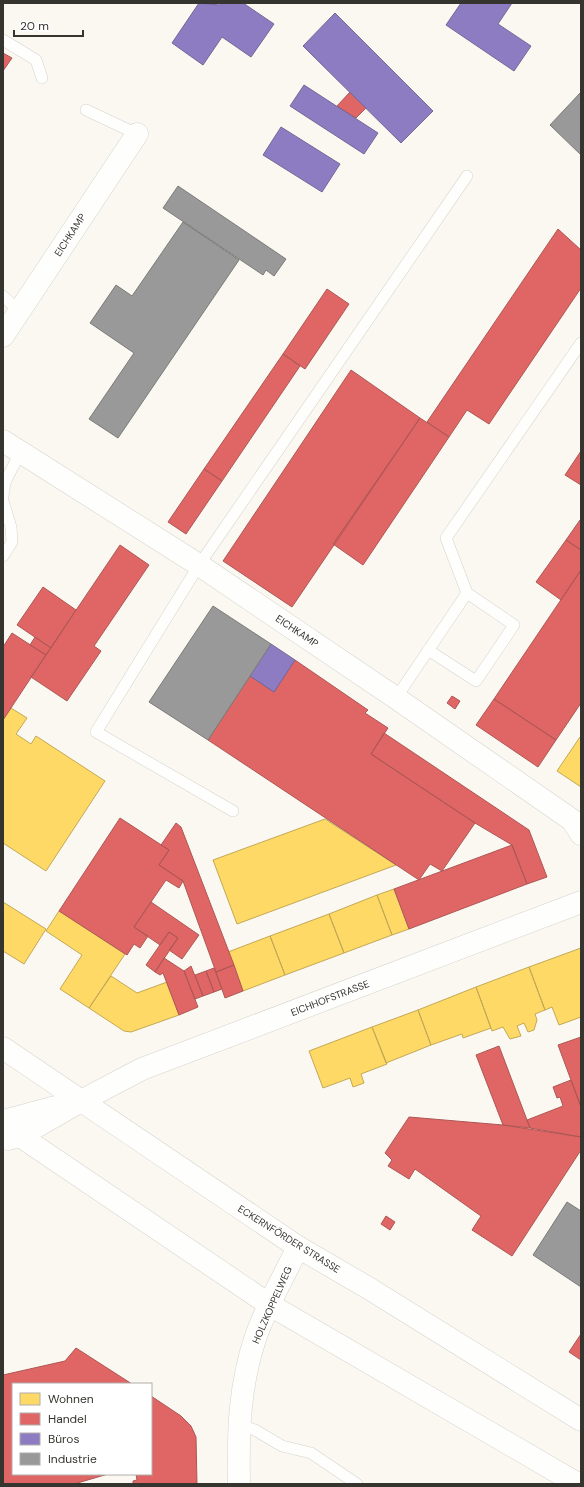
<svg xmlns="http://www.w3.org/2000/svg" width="584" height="1487" viewBox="0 0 584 1487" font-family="'DM Sans',sans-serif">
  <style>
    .homes { fill: #ffd966; stroke: #c3a855 }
    .shops { fill: #e06666; stroke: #ad5755 }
    .offices { fill: #8e7cc3; stroke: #746696 }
    .industry { fill: #999; stroke: #7b7b79 }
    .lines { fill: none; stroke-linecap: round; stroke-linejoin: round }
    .service-casing { stroke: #d6d3cd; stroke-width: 12 }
    .minor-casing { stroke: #d6d3cd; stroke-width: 23 }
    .secondary-casing { stroke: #d6d3cd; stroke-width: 23 }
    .service { stroke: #fefefd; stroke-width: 11 }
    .minor { stroke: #fefefd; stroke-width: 22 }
    .secondary { stroke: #fefefd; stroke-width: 22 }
    .labels { text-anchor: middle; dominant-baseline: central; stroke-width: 4; stroke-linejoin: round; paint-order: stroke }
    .street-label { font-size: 10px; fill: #36342e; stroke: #fff }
  </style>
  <rect width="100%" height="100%" fill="#fbf8f1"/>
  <path class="homes" d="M11 708 27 718 16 734 31 744 36 736 105 781 46 871 3 843V720Z
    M580 737 581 738V787L557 771Z
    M325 819 396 865 237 924 213 860Z
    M394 889 409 929 392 935 377 895Z
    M377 895 392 935 344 953 329 914Z
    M3 902 46 929 24 964 3 951Z
    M59 911 125 954 89 1008 60 989 82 955 46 931Z
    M329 914 344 953 285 975 270 936Z
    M270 936 285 975 243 991 228 952Z
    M581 948V1017L559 1025 552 1007 545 1010 529 967Z
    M529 967 545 1010 535 1014 537 1020 534 1030 528 1032 524 1023 517 1026 521 1036 510 1039 503 1027 492 1031 476 987Z
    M111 976 137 993 167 982 179 1015 131 1032 124 1031 89 1008Z
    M476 987 491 1028 463 1038 462 1034 431 1045 418 1010Z
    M418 1010 431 1045 386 1063 372 1027Z
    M372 1027 387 1064 361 1074 364 1083 353 1087 350 1078 323 1088 309 1051Z"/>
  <path class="shops" d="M3 53 12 58 3 71Z
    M350 92 366 108 356 118 337 106Z
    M558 229 581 250V288L489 424 467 410 449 437 427 422Z
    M327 289 349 304 305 369 283 354Z
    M283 354 300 366 222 481 204 469Z
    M351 370 420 418 292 607 223 561Z
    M420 418 449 437 363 565 333 544Z
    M581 451V485L565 475Z
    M204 469 222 481 186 534 168 522Z
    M580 520 581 521V550L566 540Z
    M566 540 581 550V570L561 600 536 582Z
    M120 545 149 565 94 646 101 651 67 701 31 677Z
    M581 570V703L556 740 494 699Z
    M43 587 76 610 51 648 17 625Z
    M12 633 46 655 3 720V647Z
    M35 637 51 648 46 655 30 645Z
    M295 660 368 710 365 713 388 728 371 754 475 823 442 871 430 864 419 880 208 740 250 676 274 692Z
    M452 696 460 701 455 709 447 703Z
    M494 699 556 740 538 767 476 725Z
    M384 733 529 830 547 877 527 884 512 845 475 823 371 754Z
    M120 818 169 850 159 865 183 881 179 888 166 880 134 927 148 936 140 948 134 944 127 955 59 911Z
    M176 823 181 827 234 965 216 972 183 881 159 865 169 850 161 845Z
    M512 845 527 884 409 929 394 889Z
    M151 902 199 935 182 959 169 950 178 938 169 932 160 945 134 927Z
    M169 932 178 938 155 972 146 965Z
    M164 958 184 971 198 1007 179 1015 163 973 160 975 155 972Z
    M234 965 243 991 225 998 216 972Z
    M191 966 203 996 195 999 184 971Z
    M214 968 222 989 214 992 206 971Z
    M206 971 214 992 203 996 195 975Z
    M581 1037V1107L558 1045Z
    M499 1046 527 1120 530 1128 503 1125 476 1055Z
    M571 1080 581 1107V1137L530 1128 527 1120 563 1106 560 1097 557 1098 553 1087Z
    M409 1117 503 1125 581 1137V1150L512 1256 472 1230 481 1216 415 1169 409 1179 388 1166 392 1160 385 1153Z
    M386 1216 395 1222 390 1230 381 1224Z
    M581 1334V1360L569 1352Z
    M76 1348 132 1384H13V1474H108L74 1484H3V1375L65 1361Z
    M151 1396 181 1416 191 1426 196 1437 197 1484H133V1481L137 1480 136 1474H151Z"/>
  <path class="offices" d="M199 3 220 5 221 3H243L274 24 251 57 222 37 203 65 172 43Z
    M461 3H512L498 24 531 46 514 71 446 25Z
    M335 13 433 111 401 143 303 46Z
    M304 85 378 133 364 154 290 106Z
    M281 127 340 164 322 192 263 155Z
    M271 644 295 660 274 692 250 676Z"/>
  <path class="industry" d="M581 92V155L550 125Z
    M178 186 286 259 274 276 266 270 263 275 163 208Z
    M183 222 239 260 118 438 89 419 134 353 90 323 116 285 132 296Z
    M213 606 271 644 208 740 149 702Z
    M567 1202 581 1211V1287L533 1255Z"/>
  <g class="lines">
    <defs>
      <path id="service" d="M3 40 36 60 42 78
        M86 110 137 134
        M3 296 20 312
        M3 496 5 482 20 453
        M3 501 11 527 12 542 3 556
        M428 650 476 681 514 625 467 593
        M396 698 467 593 446 538 581 343
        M233 811 96 732 199 565 467 176
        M238 1425 255 1430 282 1446 311 1453 357 1484"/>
      <path id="minor" d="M3 336 137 134
        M3 441 199 565 396 698 572 820 581 834
        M81 1101 142 1069 581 902
        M239 1484C238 1432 239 1386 256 1336 267 1305 284 1276 298 1247"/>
      <path id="secondary" d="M3 1048 298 1247 370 1289 581 1420
        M3 1121 55 1107
        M3 1128 20 1136 270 1305 578 1484
        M8 1139 20 1136 81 1101"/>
    </defs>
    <use href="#service" class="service-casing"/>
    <use href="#minor" class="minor-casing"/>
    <use href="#secondary" class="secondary-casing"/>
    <use href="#service" class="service"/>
    <use href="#minor" class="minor"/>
    <use href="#secondary" class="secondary"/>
  </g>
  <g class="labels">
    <g class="street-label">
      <text transform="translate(70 235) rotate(-57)">EICHKAMP</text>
      <text transform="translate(297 631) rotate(34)">EICHKAMP</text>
      <text transform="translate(330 998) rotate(-21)">EICHHOFSTRASSE</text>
      <text transform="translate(289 1239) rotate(32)">ECKERNFÖRDER STRASSE</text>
      <text transform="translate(272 1305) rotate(-66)">HOLZKOPPELWEG</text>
    </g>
  </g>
  <rect width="584" height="1487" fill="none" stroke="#36342e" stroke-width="8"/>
  <rect x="12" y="1383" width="140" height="92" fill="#ffffff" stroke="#afaeab"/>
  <rect x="20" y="1393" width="20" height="12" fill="#ffd966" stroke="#afaeab"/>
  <text x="48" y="1403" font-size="12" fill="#36342e">Wohnen</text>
  <rect x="20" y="1413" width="20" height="12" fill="#e06666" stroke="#afaeab"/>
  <text x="48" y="1423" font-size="12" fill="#36342e">Handel</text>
  <rect x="20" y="1433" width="20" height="12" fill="#8e7cc3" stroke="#afaeab"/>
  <text x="48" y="1443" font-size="12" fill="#36342e">Büros</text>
  <rect x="20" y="1453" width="20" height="12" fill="#999999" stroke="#afaeab"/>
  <text x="48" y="1463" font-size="12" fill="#36342e">Industrie</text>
  <path d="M14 30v6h69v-6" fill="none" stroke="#36342e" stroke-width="2"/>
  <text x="20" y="30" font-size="12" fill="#36342e" stroke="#ffffff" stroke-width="3" paint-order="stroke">20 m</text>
</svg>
